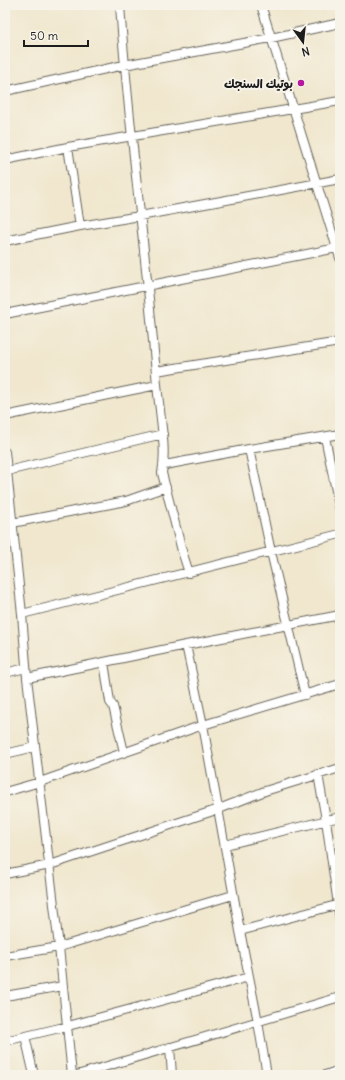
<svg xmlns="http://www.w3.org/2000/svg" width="345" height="1080" viewBox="0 0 345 1080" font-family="Delius,'Playpen Sans Arabic',sans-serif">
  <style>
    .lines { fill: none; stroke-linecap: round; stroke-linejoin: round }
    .minor-casing { stroke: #66635a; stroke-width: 10 }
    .tertiary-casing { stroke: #66635a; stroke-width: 12 }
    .minor { stroke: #fff; stroke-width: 8 }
    .tertiary { stroke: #fff; stroke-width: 10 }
    .poi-dot { fill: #b5179e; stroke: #f7f3e8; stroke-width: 1.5 }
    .labels { text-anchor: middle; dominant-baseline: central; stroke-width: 4; stroke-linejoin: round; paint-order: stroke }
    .poi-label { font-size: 12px; font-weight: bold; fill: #1c1c1c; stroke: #f7f3e8; text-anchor: end }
  </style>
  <rect width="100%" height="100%" fill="#f7f3e8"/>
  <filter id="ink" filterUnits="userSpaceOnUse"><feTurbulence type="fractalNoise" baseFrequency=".025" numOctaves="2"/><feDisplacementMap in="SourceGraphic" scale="8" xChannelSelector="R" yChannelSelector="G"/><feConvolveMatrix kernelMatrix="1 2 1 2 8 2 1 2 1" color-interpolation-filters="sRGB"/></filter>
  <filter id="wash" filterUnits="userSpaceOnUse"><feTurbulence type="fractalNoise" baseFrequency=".012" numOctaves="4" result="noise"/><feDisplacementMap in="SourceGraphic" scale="16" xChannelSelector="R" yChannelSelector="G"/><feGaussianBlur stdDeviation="0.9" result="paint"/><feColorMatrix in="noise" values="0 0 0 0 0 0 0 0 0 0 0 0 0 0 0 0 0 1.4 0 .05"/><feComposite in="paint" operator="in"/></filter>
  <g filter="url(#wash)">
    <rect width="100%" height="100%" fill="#f0e7ce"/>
  </g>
  <g filter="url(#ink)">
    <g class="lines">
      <defs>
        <path id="minor" d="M120 5C128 121 144 236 154 352 156 371 157 390 160 410 162 430 166 452 162 473L182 551 189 573
          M261 5 340 258
          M5 91 124 65 271 38 340 23
          M68 147 80 226
          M5 160 68 147 340 101
          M5 241 80 226 140 216 340 179
          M5 314 337 248
          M156 371 340 342
          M5 416 157 385
          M325 437 340 510
          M249 449 271 552 305 695
          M5 452 22 614 27 678 59 947 72 1075
          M165 465 249 449 340 434
          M7 471 163 434
          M12 523 126 501 166 487
          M22 614 340 534
          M186 645 203 725 240 931 258 1022 267 1075
          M104 662 110 702 113 706 124 752
          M5 673 26 668
          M27 678 186 645 340 615
          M5 754 35 747
          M318 774 326 820 340 919
          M5 792 40 782 203 725 340 684
          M225 845 340 817
          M5 874 50 865 219 809 265 791 340 768
          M240 931 340 904
          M5 956 59 947 233 895
          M5 996 63 986
          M25 1036 34 1075
          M5 1041 68 1026 249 977
          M170 1047 172 1075
          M77 1075 340 997
          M325 1075 340 1070"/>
        <path id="tertiary" d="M337 248H340"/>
      </defs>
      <use href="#minor" class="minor-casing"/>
      <use href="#tertiary" class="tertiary-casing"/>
      <use href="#minor" class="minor"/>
      <use href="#tertiary" class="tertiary"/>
    </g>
  </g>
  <circle class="poi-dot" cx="301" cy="83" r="4"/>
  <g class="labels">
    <g class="poi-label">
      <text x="293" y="83">بوتيك السنجك</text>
    </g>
  </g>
  <rect width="345" height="1080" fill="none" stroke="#f7f3e8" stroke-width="20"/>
  <g transform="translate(303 42) rotate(165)" stroke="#f7f3e8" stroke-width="3" paint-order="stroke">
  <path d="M0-3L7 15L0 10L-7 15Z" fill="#1c1c1c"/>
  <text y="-6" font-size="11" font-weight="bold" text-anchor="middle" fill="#1c1c1c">N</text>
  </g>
  <path d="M24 40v6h64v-6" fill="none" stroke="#1c1c1c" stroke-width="2"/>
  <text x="30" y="40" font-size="12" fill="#1c1c1c" stroke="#f7f3e8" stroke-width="3" paint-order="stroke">50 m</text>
</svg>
